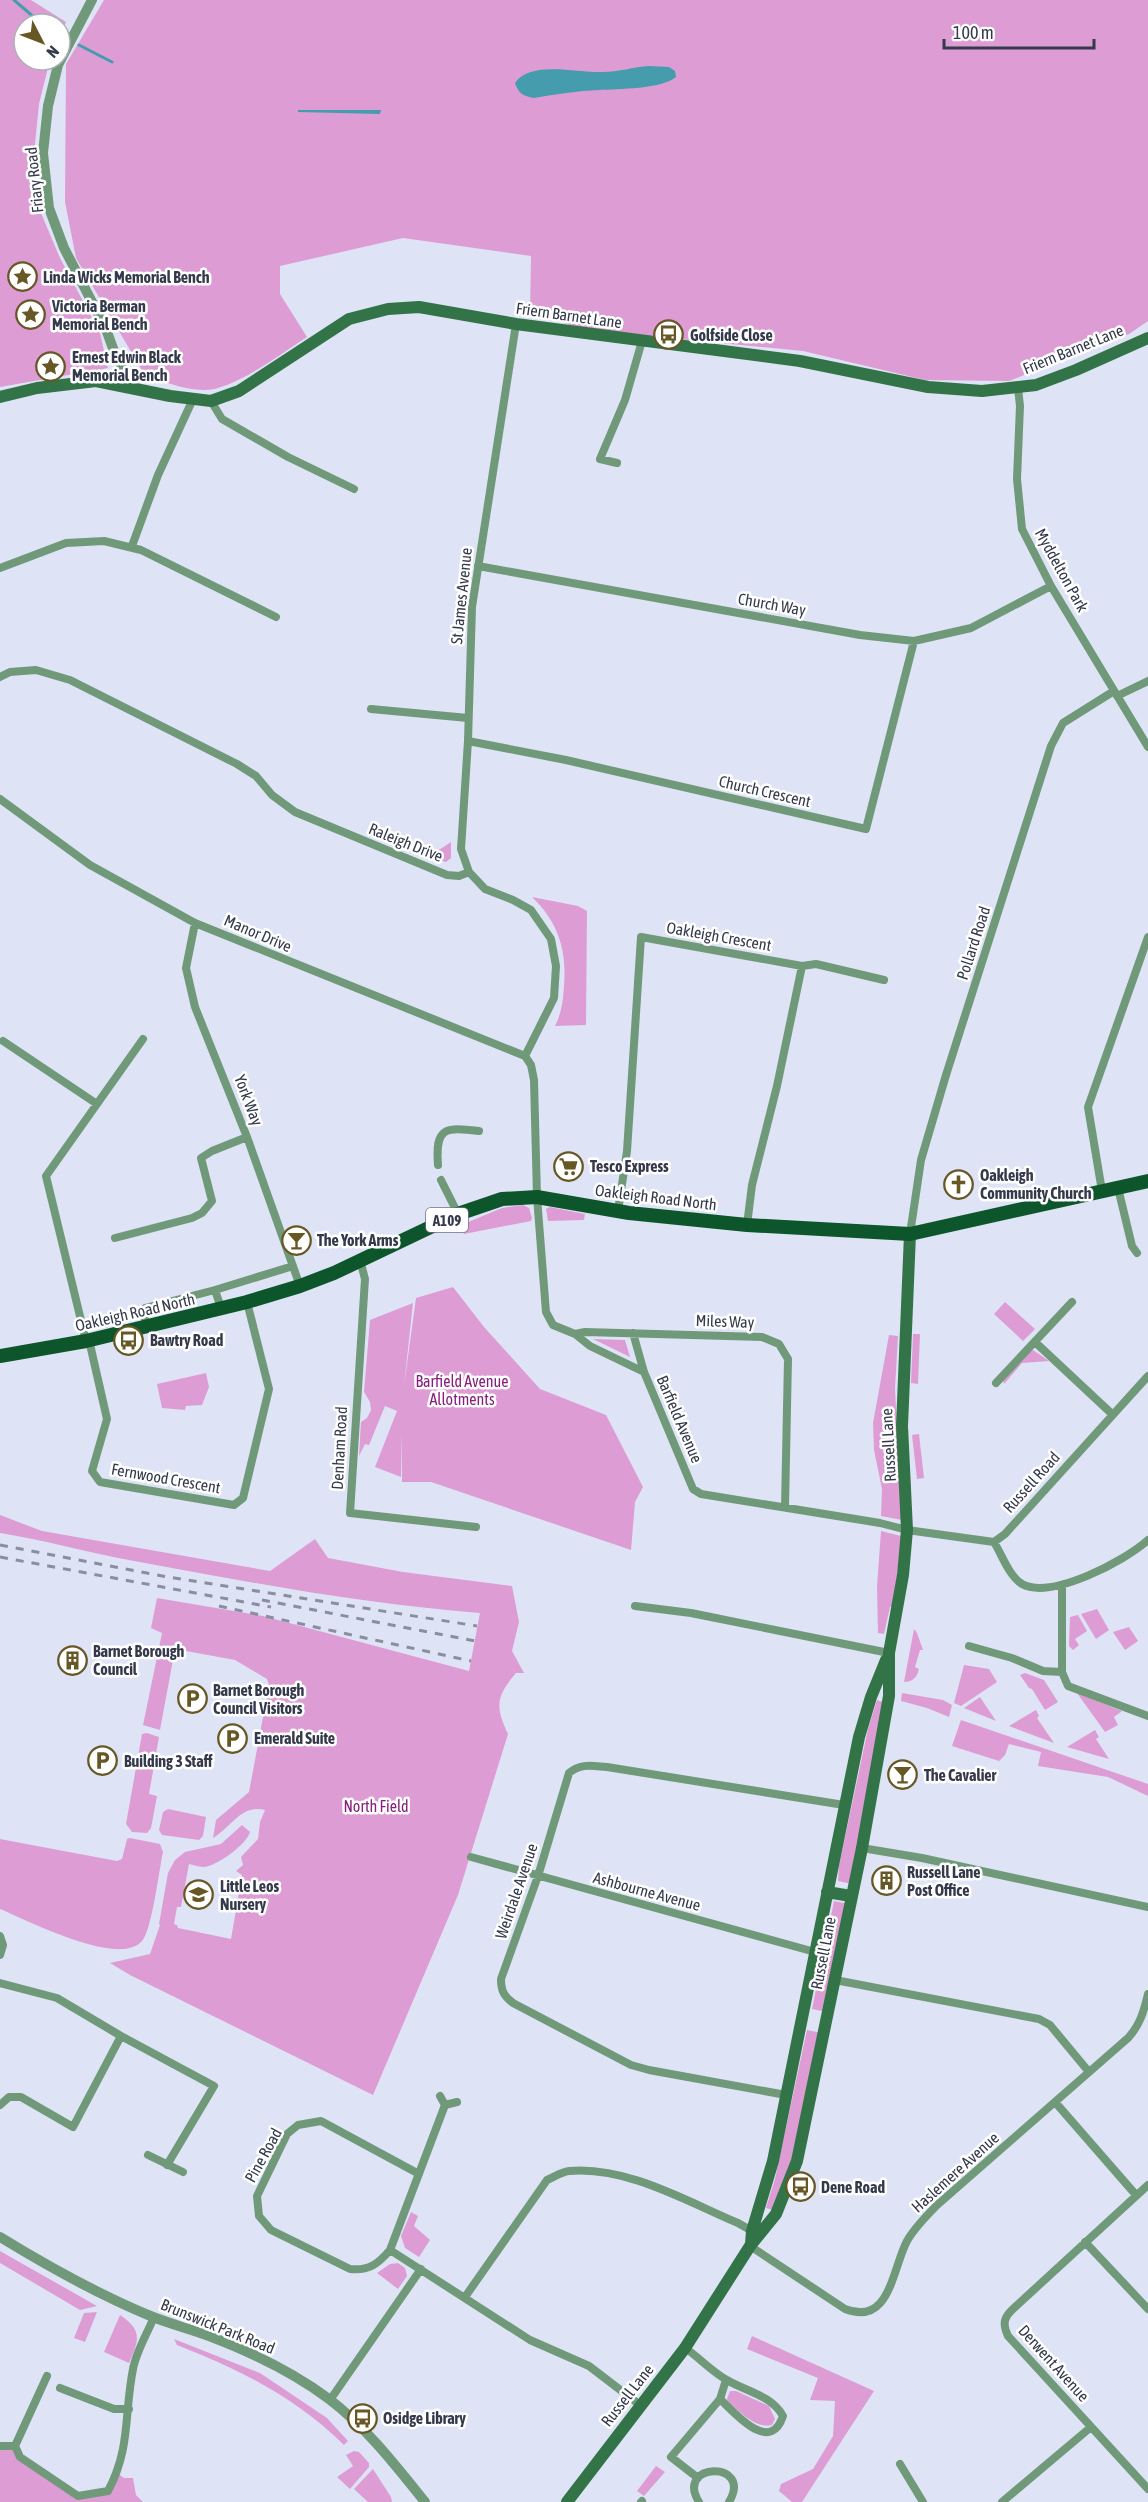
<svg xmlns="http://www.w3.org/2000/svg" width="1148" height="2502" viewBox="0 0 1148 2502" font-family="'Asap Condensed',sans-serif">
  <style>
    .green { fill: #dd9dd4 }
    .water { fill: #449cad }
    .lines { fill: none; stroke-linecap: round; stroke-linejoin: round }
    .stream { stroke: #449cad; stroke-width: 3 }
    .minor { stroke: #70997a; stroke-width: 8 }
    .tertiary { stroke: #70997a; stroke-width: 10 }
    .secondary { stroke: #327447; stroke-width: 12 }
    .primary { stroke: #0d562b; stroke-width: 14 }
    .rail { stroke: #898ea0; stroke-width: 3; stroke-dasharray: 8 8; stroke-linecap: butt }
    .labels { text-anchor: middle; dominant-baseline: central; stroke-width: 5; stroke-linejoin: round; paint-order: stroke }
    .shield { fill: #fff; stroke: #717481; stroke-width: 1.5 }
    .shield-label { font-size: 15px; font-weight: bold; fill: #34394b }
    .street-label { font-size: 16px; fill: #34394b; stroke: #fff }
    .poi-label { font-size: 16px; font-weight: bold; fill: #34394b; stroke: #fff; text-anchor: start }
    .park-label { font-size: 16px; fill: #871e7e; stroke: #fff }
  </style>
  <rect width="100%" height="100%" fill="#dee4f6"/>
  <path class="green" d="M0 0H31L66 22 60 36V24H24V60H50L39 104 34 154 41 213 60 258 100 333 108 368 0 387Z
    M104 0H1148V321L1129 334 1009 381 925 380 803 351 585 330 530 312 531 256 403 238 280 266V294L307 337C279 355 250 378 218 388 197 395 161 382 143 372L76 258 65 202 66 64Z
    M451 842V858L446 862 428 857Z
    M532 897 578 906 587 911 586 1025 555 1026C562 1012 563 1000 564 985 567 950 558 922 532 897Z
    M523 1205 529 1208 532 1218 531 1221 464 1234 461 1225 502 1208Z
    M550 1207 585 1214 584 1220 548 1221 546 1209Z
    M453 1287 484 1327 540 1389 606 1415 643 1487 635 1502 631 1550 431 1482H402V1432L401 1477 375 1467 397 1411 385 1406 369 1445 365 1444 359 1456 361 1422 367 1418 371 1410 370 1402 364 1392 370 1320 413 1303 404 1386 416 1298Z
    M1005 1302 1035 1329 1023 1341 994 1314Z
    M913 1334H920L918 1384 911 1383Z
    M889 1335 898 1336 895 1389 902 1520 881 1516 882 1489 874 1450 873 1423Z
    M593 1339 625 1340 630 1357Z
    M1033 1350 1049 1361 1022 1363 1004 1384 1003 1378 1028 1351Z
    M206 1373 209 1387 202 1405 186 1406 185 1410 162 1408 157 1384Z
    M919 1434 924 1478 917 1479 912 1435Z
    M0 1515 42 1531 270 1571 315 1539 328 1558 403 1572 512 1586 519 1622 512 1651 524 1673H516C496 1697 495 1706 508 1734L458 1895 373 2095 130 1975 110 1963 150 1954 160 1925 159 1924 168 1873 175 1860 185 1852 221 1844 242 1825 250 1832C247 1844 217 1866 204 1867 200 1867 194 1865 189 1864L181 1907H177L174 1924 177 1925 178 1928 231 1939 242 1875 236 1871 243 1865 241 1857 258 1839 260 1822 265 1810C241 1804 231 1828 213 1838L216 1820 249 1792 269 1685 267 1679 235 1660 175 1649 160 1730 143 1725 162 1633 151 1628 157 1598 263 1616 469 1671 480 1613C363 1604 248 1582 134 1561 89 1553 45 1540 0 1533Z
    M881 1531 901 1536 894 1606 890 1607 884 1634 878 1633 877 1587Z
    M1097 1609 1109 1630 1096 1639 1081 1614Z
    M1078 1615 1087 1631 1075 1639 1079 1645 1073 1650 1069 1646 1070 1617Z
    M1129 1627 1138 1641 1125 1650 1113 1632Z
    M914 1629 917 1633 923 1650H920L915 1667 919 1669C917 1677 913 1682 904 1682Z
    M964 1665 989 1669 997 1682 961 1706 954 1703Z
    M1025 1673 1044 1680 1058 1702 1045 1710 1032 1689 1029 1688 1020 1675Z
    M902 1693 943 1700 952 1705 949 1717 927 1708 901 1701Z
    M1077 1693 1122 1711 1114 1717 1118 1725 1105 1732Z
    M980 1697 996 1721 964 1708Z
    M877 1700 885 1703 852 1884 838 1881 839 1866 868 1729Z
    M1036 1710 1039 1716 1037 1718 1054 1743 1009 1726Z
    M961 1720 1148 1784V1796L1108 1777 1038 1766 1041 1752 1009 1744 1005 1755 999 1761 952 1746Z
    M1095 1730 1099 1737 1096 1739 1109 1759 1067 1747Z
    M147 1733 159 1737 149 1794 157 1796 151 1828 147 1833 132 1832 126 1824 142 1734Z
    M168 1809 206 1817 203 1836 199 1840 162 1835 159 1830 163 1812Z
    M130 1838 160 1844 163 1852C159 1870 152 1930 142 1941 119 1968 27 1920 0 1909V1839L117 1861 122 1859 127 1839Z
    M834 1901 849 1904 827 2012 812 2009Z
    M807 2030 822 2033 796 2157 773 2210 766 2208 775 2179Z
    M411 2212 418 2216 414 2226 430 2240 419 2257 405 2248 401 2236Z
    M0 2251 97 2306 80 2310 0 2263Z
    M398 2263 405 2268 407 2276 398 2289 377 2273 390 2264Z
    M97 2312 85 2342 74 2338 84 2313Z
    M120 2315C143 2330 139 2341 129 2363L104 2352Z
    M752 2336 874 2391 802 2502H792L779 2491 781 2484 813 2469 833 2436 835 2401 810 2400 818 2378 747 2349Z
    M174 2339 260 2373 327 2418 348 2441 344 2445C297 2398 239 2369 177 2345Z
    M730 2391H736L769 2406 775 2419 772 2425C755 2429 741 2412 729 2403L727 2399Z
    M0 2446 15 2447 20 2457 80 2496 104 2493 117 2473 124 2478H133L136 2495 143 2502H0Z
    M354 2451 359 2452 369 2463V2467L350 2489 337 2477 353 2466 346 2455Z
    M656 2466 665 2472 644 2496 637 2491Z
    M373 2469 391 2497 392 2502H368L354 2489Z"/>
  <path class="water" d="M649 66 669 67 675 71 676 77C662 89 618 89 599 90 578 91 555 94 534 98 523 96 519 94 515 83 530 60 578 73 603 72 618 72 634 67 649 66Z
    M298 110H381L380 114 298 112Z"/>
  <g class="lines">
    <path class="stream" d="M14 0 42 24
      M60 35 62 37
      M79 45 112 62"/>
    <path class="minor" d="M516 324 472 607 468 741 461 849 469 872 485 889 513 900 531 910 551 939 556 966 554 998 525 1056 531 1065 534 1080 537 1197 546 1312 553 1325 575 1334 590 1346 644 1372 693 1489 701 1494 880 1523 907 1530 994 1542 1005 1534 1148 1376
      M1018 388 1020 406 1017 479 1022 529 1051 586 1148 747
      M211 401 222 419 288 457 354 489
      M617 463 600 459 625 400 642 341
      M132 546 158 475 193 399
      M478 566 860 635 914 641 971 628 1051 586
      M0 568 66 543 104 541 141 550 276 617
      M0 677 10 672 36 670 70 680 237 764 256 776 272 795 295 812 447 875 459 876 469 872
      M1117 696 1148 681
      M371 709 468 718
      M468 741 566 760 866 829 914 641
      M0 799 90 865 195 923 525 1056
      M195 923 186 968 195 1007 247 1137 300 1286
      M802 966 816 964 884 980
      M3 1041 97 1104
      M438 1165C435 1127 445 1127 479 1131
      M441 1180 458 1214
      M1118 1188 1132 1246 1137 1253
      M1102 1191 1088 1107 1148 937
      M618 1211 627 1151 641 937 802 966 777 1086 752 1185 747 1225
      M910 1234 921 1160 946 1075 1051 746 1063 723 1114 691
      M115 1238 192 1218 202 1213 212 1201 201 1158 212 1151 247 1137
      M360 1260 365 1279 350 1513 476 1527
      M215 1290 221 1308
      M147 1326 143 1311 145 1308 215 1290 293 1266
      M633 1333 644 1372
      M575 1334 585 1332 762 1337 779 1344 788 1359 785 1507
      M89 1340 107 1419 92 1471 100 1482 234 1505 243 1498 269 1389 247 1302
      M86 1341 46 1176 143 1039
      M1035 1342 1112 1414
      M996 1383 1072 1302
      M994 1542C1002 1555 1009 1576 1022 1584 1051 1600 1125 1561 1148 1540
      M635 1606 691 1613 889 1653
      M969 1646 1012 1658 1043 1671 1062 1672 1068 1686 1148 1716
      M1062 1672V1585
      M862 1848 922 1858 1148 1907
      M471 1857 815 1952
      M0 1936 3 1945 0 1955
      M835 1980 1039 2019 1050 2025 1089 2072
      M0 1983 57 1998 121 2036 214 2086 167 2165
      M786 2095 649 2070 631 2065 513 2003C504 1996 501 1991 501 1979L538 1876 569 1773C581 1763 592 1766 607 1767L844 1805
      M440 2096 445 2105 457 2102
      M1055 2102 1136 2195
      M0 2105 9 2097H21L73 2127 121 2036
      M148 2155 183 2172
      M419 2174 321 2121 298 2125 287 2134 257 2196 259 2216 271 2230 350 2269C369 2271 378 2264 390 2250L445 2105
      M1148 2185 1014 2308C1004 2317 1002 2323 1008 2336L1148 2489
      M1085 2242 1148 2309
      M750 2246 845 2309C889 2326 892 2272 906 2243 913 2229 925 2218 936 2206L1128 2038C1140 2025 1144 2011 1148 1994
      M390 2250 530 2340 589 2366 640 2405
      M465 2297 547 2180C554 2177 561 2172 569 2171 627 2166 686 2201 738 2223L752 2231
      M685 2348C700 2358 712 2372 727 2380 747 2392 771 2395 783 2416 770 2455 735 2413 720 2399L726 2380
      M60 2388 114 2409H129
      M330 2400 421 2269
      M0 2446H15L20 2457 78 2496 108 2491C131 2448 124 2414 133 2369 136 2352 147 2334 154 2317
      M15 2446 47 2376
      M900 2464 923 2502
      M698 2478 671 2457 720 2399
      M641 2502 642 2501
      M699 2502C674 2462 754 2460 729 2502
      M1002 2502 1091 2427"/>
    <path class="tertiary" d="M92 0 58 65 48 106 43 153 49 208 64 248 106 329 115 354 124 370 122 386
      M0 2237C49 2267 99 2295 153 2317 171 2324 190 2329 209 2336 251 2352 293 2372 329 2399 366 2427 396 2466 425 2502"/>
    <path class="secondary" d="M0 397 37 388 96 381 170 396 211 401 239 391 349 319 388 309 419 307 516 324 800 361 928 387 982 391 1036 385 1076 370 1148 338
      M827 1892 851 1896
      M751 2244 752 2231 773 2161 859 1737 871 1697 886 1660
      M567 2502 685 2348 750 2246 776 2214 797 2161 862 1848 889 1696V1653L903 1575 907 1530 902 1426 910 1234"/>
    <path class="primary" d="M0 1356 86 1341 247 1302 300 1286 334 1273 458 1214 502 1199 537 1197 629 1213 747 1225 910 1234 1148 1181"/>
    <path class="rail" d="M0 1545 168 1577 477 1626
      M0 1557 271 1607
      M262 1600 475 1641
      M219 1606 471 1661"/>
  </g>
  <defs>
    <symbol id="sight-ring" viewBox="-11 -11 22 22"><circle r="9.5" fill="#fff" stroke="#675725" stroke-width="1.5"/><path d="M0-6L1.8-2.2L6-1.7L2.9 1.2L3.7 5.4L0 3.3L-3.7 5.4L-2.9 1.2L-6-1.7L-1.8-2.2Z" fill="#675725"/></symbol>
    <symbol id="bus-ring" viewBox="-11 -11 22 22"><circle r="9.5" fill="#fff" stroke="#675725" stroke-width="1.5"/><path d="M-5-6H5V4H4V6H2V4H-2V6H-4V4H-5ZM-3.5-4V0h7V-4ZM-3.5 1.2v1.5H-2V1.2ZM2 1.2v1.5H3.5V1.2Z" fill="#675725"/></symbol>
    <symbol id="supermarket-ring" viewBox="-11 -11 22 22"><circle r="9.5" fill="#fff" stroke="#675725" stroke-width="1.5"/><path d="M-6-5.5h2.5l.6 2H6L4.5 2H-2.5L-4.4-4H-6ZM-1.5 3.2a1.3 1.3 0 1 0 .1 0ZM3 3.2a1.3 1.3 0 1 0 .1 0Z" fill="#675725"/></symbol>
    <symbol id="church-ring" viewBox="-11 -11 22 22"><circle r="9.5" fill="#fff" stroke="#675725" stroke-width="1.5"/><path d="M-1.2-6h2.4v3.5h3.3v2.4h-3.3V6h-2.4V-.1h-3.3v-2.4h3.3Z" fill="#675725"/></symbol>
    <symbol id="bar-ring" viewBox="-11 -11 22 22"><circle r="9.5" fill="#fff" stroke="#675725" stroke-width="1.5"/><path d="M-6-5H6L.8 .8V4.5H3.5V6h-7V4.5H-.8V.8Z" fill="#675725"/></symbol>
    <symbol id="building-ring" viewBox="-11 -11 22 22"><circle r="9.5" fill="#fff" stroke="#675725" stroke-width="1.5"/><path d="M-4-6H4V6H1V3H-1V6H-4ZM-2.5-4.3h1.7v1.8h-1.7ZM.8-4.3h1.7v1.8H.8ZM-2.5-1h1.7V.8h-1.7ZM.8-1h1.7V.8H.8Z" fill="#675725"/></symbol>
    <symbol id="parking-ring" viewBox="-11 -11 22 22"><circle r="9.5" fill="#fff" stroke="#675725" stroke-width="1.5"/><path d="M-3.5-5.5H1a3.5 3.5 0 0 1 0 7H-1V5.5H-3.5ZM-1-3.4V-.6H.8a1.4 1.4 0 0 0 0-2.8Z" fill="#675725"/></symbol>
    <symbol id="school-ring" viewBox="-11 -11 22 22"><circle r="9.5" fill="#fff" stroke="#675725" stroke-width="1.5"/><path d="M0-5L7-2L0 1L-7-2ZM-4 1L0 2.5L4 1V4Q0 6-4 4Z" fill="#675725"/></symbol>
  </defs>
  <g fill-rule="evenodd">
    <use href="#sight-ring" x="6" y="260" width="33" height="33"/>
    <use href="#sight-ring" x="14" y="298" width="33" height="33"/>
    <use href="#bus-ring" x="652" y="318" width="33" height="33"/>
    <use href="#sight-ring" x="34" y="350" width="33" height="33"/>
    <use href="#supermarket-ring" x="552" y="1150" width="33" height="33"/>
    <use href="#church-ring" x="942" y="1168" width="33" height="33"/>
    <use href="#bar-ring" x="280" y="1224" width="33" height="33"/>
    <use href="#bus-ring" x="112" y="1324" width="33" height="33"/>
    <use href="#building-ring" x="56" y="1644" width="33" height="33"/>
    <use href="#parking-ring" x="176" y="1682" width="33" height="33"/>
    <use href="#parking-ring" x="216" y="1722" width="33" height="33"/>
    <use href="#parking-ring" x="86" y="1744" width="33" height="33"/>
    <use href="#bar-ring" x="886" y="1758" width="33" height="33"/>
    <use href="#building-ring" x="870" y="1864" width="33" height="33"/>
    <use href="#school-ring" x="182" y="1878" width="33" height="33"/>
    <use href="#bus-ring" x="784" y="2170" width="33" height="33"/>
    <use href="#bus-ring" x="346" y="2402" width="33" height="33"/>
  </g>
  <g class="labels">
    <rect class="shield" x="426" y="1208" width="42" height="24" rx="4.5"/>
    <g class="shield-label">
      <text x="447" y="1220">A109</text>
    </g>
    <g class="street-label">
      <text transform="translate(34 180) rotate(-96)">Friary Road</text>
      <text transform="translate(569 315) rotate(8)">Friern Barnet Lane</text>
      <text transform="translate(1073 349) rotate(-22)">Friern Barnet Lane</text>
      <text transform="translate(1062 570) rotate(61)">Myddelton Park</text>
      <text transform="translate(461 596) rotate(-84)">St James Avenue</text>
      <text transform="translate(772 604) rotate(10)">Church Way</text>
      <text transform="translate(765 791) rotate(13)">Church Crescent</text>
      <text transform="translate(406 842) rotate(22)">Raleigh Drive</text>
      <text transform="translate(258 933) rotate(23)">Manor Drive</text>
      <text transform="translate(719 936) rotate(10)">Oakleigh Crescent</text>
      <text transform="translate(973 943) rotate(-72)">Pollard Road</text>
      <text transform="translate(249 1100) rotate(69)">York Way</text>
      <text transform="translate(656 1197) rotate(7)">Oakleigh Road North</text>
      <text transform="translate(135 1312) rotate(-13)">Oakleigh Road North</text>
      <text transform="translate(725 1321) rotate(2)">Miles Way</text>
      <text transform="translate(680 1419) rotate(67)">Barfield Avenue</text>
      <text transform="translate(888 1445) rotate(-93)">Russell Lane</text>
      <text transform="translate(339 1448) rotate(-87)">Denham Road</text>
      <text transform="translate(166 1478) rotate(10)">Fernwood Crescent</text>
      <text transform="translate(1031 1482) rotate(-48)">Russell Road</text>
      <text transform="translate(516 1891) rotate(-71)">Weirdale Avenue</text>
      <text transform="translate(647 1891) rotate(15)">Ashbourne Avenue</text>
      <text transform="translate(823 1953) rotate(-79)">Russell Lane</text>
      <text transform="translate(263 2155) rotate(-61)">Pine Road</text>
      <text transform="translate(955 2172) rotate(-42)">Haslemere Avenue</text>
      <text transform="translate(218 2326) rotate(22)">Brunswick Park Road</text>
      <text transform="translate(1054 2363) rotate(48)">Derwent Avenue</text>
      <text transform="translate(627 2395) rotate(-52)">Russell Lane</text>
    </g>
    <g class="poi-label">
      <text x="43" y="277">Linda Wicks Memorial Bench</text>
      <text x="52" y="306">Victoria Berman<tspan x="52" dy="18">Memorial Bench</tspan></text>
      <text x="690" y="335">Golfside Close</text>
      <text x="72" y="357">Ernest Edwin Black<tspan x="72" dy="18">Memorial Bench</tspan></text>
      <text x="590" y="1166">Tesco Express</text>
      <text x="980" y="1175">Oakleigh<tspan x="980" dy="18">Community Church</tspan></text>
      <text x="317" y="1240">The York Arms</text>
      <text x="150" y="1340">Bawtry Road</text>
      <text x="93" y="1651">Barnet Borough<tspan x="93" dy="18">Council</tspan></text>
      <text x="213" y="1690">Barnet Borough<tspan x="213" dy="18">Council Visitors</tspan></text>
      <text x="254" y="1738">Emerald Suite</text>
      <text x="124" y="1761">Building 3 Staff</text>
      <text x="924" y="1775">The Cavalier</text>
      <text x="907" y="1872">Russell Lane<tspan x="907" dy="18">Post Office</tspan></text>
      <text x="220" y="1886">Little Leos<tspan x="220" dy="18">Nursery</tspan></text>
      <text x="821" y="2187">Dene Road</text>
      <text x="383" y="2418">Osidge Library</text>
    </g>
    <g class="park-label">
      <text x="462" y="1381">Barfield Avenue<tspan x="462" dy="18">Allotments</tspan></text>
      <text x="376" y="1806">North Field</text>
    </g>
  </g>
  <g transform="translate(42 42) rotate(132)"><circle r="28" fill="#ffffff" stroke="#aeb0b7" stroke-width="1.5"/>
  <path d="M0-4.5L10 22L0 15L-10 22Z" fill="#675725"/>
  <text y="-9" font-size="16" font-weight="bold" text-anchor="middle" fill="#34394b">N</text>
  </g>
  <path d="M944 39v9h150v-9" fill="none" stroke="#34394b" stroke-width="3"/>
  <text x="953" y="39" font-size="18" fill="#34394b" stroke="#ffffff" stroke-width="4.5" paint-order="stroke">100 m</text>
</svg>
